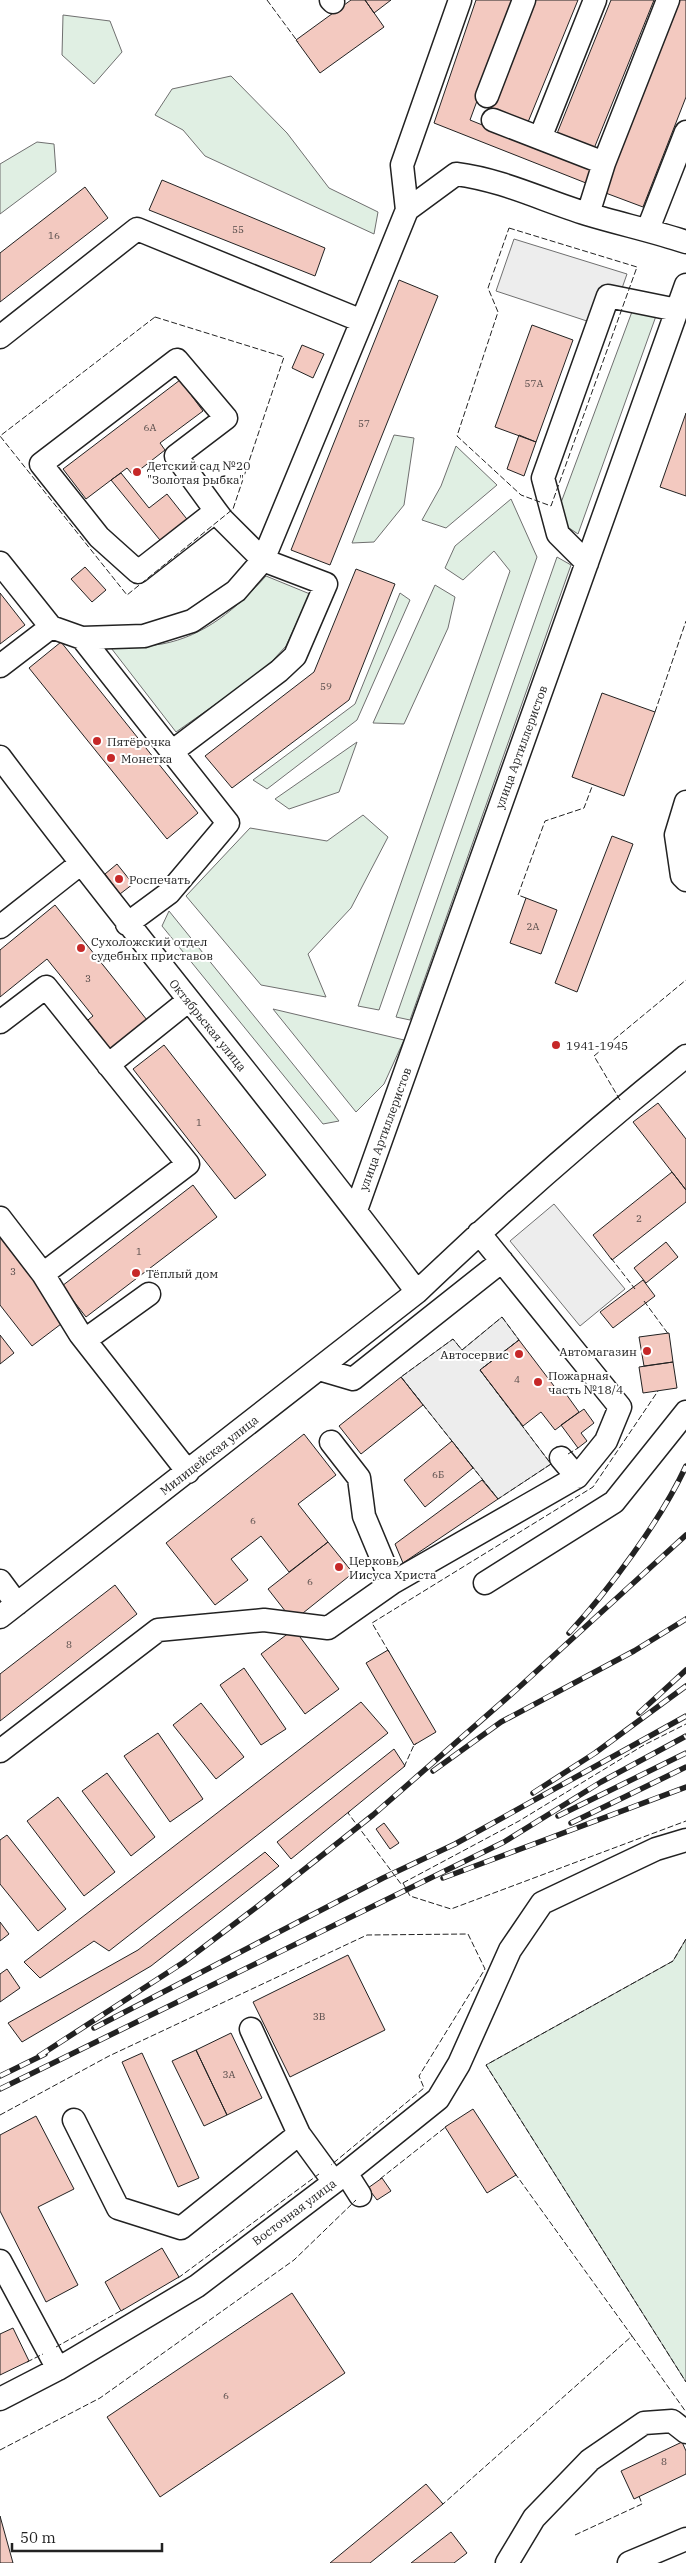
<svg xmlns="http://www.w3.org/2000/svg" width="686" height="2563" viewBox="0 0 686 2563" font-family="'IBM Plex Serif',serif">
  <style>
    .green { fill: #e0efe3; stroke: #6f6f6f }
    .parking { fill: #ededed; stroke: #6f6f6f }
    .building { fill: #f3c9c0; stroke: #222 }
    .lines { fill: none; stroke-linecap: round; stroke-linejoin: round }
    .minor-casing { stroke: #222; stroke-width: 25 }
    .minor { stroke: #fff; stroke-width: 22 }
    .rail-casing { stroke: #222; stroke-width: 5.5 }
    .rail { stroke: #fff; stroke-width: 4; stroke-dasharray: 11; stroke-linecap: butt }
    .fence { stroke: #222; stroke-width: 1; stroke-dasharray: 6 2.5; stroke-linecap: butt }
    .poi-dot { fill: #c62828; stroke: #fff; stroke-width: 2 }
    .labels { text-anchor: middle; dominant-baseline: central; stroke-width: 4; stroke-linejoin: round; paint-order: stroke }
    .number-label { font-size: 10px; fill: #564c4a }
    .poi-label { font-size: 12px; fill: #222; stroke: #fff; text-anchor: start }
    .street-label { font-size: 12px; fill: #222; stroke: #fff }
  </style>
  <rect width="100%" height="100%" fill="#fff"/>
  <path class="green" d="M63 15 110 21 122 52 94 84 62 55Z
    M231 76 287 133 329 188 378 212 374 234 205 156 183 130 155 115 172 89Z
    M37 142 54 144 56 172 0 214V164Z
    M633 309 656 316 578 534 566 526 559 508Z
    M394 435 414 438 404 505 374 542 352 543Z
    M456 446 497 485 446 528 422 520 441 486Z
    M511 499 537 557 379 1010 358 1006 510 571 494 551 463 580 445 568 455 546Z
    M557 557 571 565 410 1020 396 1017Z
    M266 576 310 594 286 646 263 671 176 732 108 644C125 644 145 647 162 644 205 636 237 608 266 576Z
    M435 585 455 597 448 628 404 724 373 723Z
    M400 593 410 600 357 720 267 789 253 780 355 704Z
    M357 742 339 792 289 809 275 799Z
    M363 815 388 837 351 908 308 954 326 997 261 985 186 896 250 828 327 841Z
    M169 911 339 1121 323 1124 162 926Z
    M273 1009 404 1040 384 1084 356 1112Z
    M686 1939V2382L486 2065 673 1961Z"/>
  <path class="parking" d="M514 239 627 274 608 328 496 291Z
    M554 1204 625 1289 580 1326 510 1241Z
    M502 1317 519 1340 480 1370 551 1464 498 1499 401 1377 453 1339 462 1350Z"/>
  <path class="building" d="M351 0H365L384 27 320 73 296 40Z
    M365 0H391L374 13Z
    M476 0H514L470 120 596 171 591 185 434 123Z
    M532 0H578L526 127 488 111Z
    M611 0H654L593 151 556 136Z
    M678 0H686V97L643 207 603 192Z
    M162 180 325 248 315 276 149 210Z
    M85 187 108 218 0 302V253Z
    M399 280 438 296 330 565 291 550Z
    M532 325 573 340 536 442 495 427Z
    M302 345 324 354 313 378 292 368Z
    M180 380 203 411 160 443 165 450 133 475 127 468 86 499 63 469Z
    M686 413V496L660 487Z
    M519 435 536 442 524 476 507 469Z
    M121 473 149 508 167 494 190 523 164 545 111 480Z
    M85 567 106 590 92 602 71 579Z
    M356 569 395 584 349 700 232 788 205 756 314 672Z
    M0 593 25 625 0 644Z
    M61 642 198 813 167 839 29 668Z
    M602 693 655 712 624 796 572 777Z
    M612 836 633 844 577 992 555 983Z
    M117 864 133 884 120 894 105 874Z
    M526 898 557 910 541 954 510 943Z
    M55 905 147 1020 108 1052 84 1023 93 1016 47 959 0 997V950Z
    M164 1045 266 1175 235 1199 133 1069Z
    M658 1103 686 1139V1190L633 1122Z
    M672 1172 686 1190V1202L612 1260 593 1235Z
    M193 1185 217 1217 86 1317 62 1286Z
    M0 1237 65 1321 32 1346 0 1305Z
    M666 1242 678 1257 646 1283 634 1268Z
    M643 1280 655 1296 613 1328 600 1312Z
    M669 1333 673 1362 644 1366 639 1337Z
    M0 1335 14 1353 0 1364Z
    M519 1340 557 1390 561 1387 579 1412 555 1430 541 1412 523 1426 480 1370Z
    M673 1362 677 1388 643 1393 639 1367Z
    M401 1377 423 1405 361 1454 339 1426Z
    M584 1409 594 1423 581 1433 587 1441 578 1448 561 1425Z
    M304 1434 336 1475 298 1504 328 1542 289 1572 261 1536 231 1559 248 1580 215 1605 166 1543Z
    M452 1441 473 1468 425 1507 404 1480Z
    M482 1480 498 1499 403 1563 395 1544Z
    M328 1542 353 1573 293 1621 268 1589Z
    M115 1585 137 1614 0 1721V1674Z
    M294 1629 339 1689 305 1714 261 1654Z
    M388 1650 436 1732 414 1745 366 1663Z
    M244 1668 286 1729 261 1745 220 1685Z
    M361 1702 388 1733 109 1951 94 1941 40 1978 24 1962Z
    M201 1703 244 1757 216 1779 173 1725Z
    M158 1733 203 1799 170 1822 124 1756Z
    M394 1749 405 1766 291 1859 277 1842Z
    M107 1773 155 1837 131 1856 82 1791Z
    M58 1797 115 1872 84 1896 27 1821Z
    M384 1823 399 1843 390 1849 376 1829Z
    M7 1835 66 1909 38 1931 0 1884V1840Z
    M265 1852 279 1866 151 1966 22 2042 8 2023 138 1950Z
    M0 1922 9 1934 0 1941Z
    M348 1955 385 2030 290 2077 253 2002Z
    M7 1969 20 1988 0 2002V1974Z
    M231 2033 262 2098 227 2115 196 2050Z
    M196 2050 227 2115 204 2126 172 2061Z
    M142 2053 199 2178 178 2187 122 2062Z
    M473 2109 516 2175 487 2193 445 2127Z
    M36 2116 74 2189 38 2207 78 2285 46 2302 0 2211V2135Z
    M382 2178 391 2191 377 2200 368 2188Z
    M162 2248 179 2277 121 2311 105 2282Z
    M292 2293 345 2373 160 2497 107 2417Z
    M13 2328 29 2361 0 2375V2334Z
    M682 2442 686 2451V2474L634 2499 621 2471Z
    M426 2484 443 2504 370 2563H330Z
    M0 2516 13 2563H0Z
    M451 2532 467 2553 454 2563H411Z"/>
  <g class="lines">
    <defs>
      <path id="minor" d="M331 0 333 2
        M487 96 524 0
        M493 120 604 163
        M540 138 595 0
        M407 210 402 165 460 0
        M588 214 604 163 668 0
        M648 229 686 132
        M362 321 407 210 456 174C503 180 542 200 587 214 620 224 653 231 686 242
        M0 337 137 229 362 321 263 560 326 584 295 656 279 671 173 751
        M0 563 51 627 0 666
        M587 563 558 534 543 478 608 296 677 310
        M51 627 82 638 228 823 169 893 127 924
        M82 638 144 636 192 621 236 591 263 560 222 519 216 511 176 456 226 418 177 360 41 464 99 537 138 572 216 511
        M0 757C135 938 282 1111 417 1292
        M686 802 676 835 682 876 686 880
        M0 927 80 864
        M0 1022 46 987 188 1164 43 1274
        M108 1065 189 1000
        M356 1210 686 285
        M0 1218 43 1274 80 1334 188 1472
        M85 1340 149 1294
        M319 1369 353 1379 502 1261
        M331 1442 359 1478 364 1516 392 1583
        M561 1458 577 1477
        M0 1581 17 1604
        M485 1583 614 1502 686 1412
        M0 1617 417 1292C503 1210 593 1131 686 1056
        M0 1751 158 1630 264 1620 328 1628 392 1583 577 1477 606 1441 620 1407 479 1233
        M251 2029 299 2134 334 2182
        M74 2120 118 2208 181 2228 299 2134
        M346 2173 360 2195
        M0 2261 58 2369
        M0 2399 58 2369 197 2286 346 2173 438 2099 459 2064 510 1950 542 1903 656 1849 686 1840
        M507 2563 534 2518 590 2460 644 2423 672 2421 686 2432
        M629 2563 686 2539"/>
    </defs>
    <use href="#minor" class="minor-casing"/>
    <use href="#minor" class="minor"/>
    <defs>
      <path id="rail" d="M569 1633C609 1590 661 1520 686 1466
        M639 1713 686 1670
        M433 1771 501 1722 634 1651 686 1619
        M533 1793 595 1753 686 1686
        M558 1816 686 1753
        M571 1823 686 1767
        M443 1878 686 1787
        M94 2028 383 1878 455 1844 686 1716
        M39 2056 184 1962 258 1906 373 1815 516 1690 686 1535
        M0 2076 45 2054
        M0 2089 504 1842 601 1782 686 1736"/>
    </defs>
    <use href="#rail" class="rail-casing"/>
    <use href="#rail" class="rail"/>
    <path class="fence" d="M267 0 298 42
      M509 228 637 267 551 506 521 495 457 436 498 312 488 288Z
      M155 317 284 357 233 509 127 595 0 436Z
      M655 712 686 621
      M526 898 518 895 545 821 584 808 593 784
      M620 1100 594 1056 686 980
      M611 1258 635 1289
      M644 1301 669 1335
      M502 1317 519 1340 480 1370 551 1464 498 1499 401 1377 453 1339 462 1350Z
      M568 1454 578 1448
      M389 1652 372 1623 593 1487 658 1391
      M404 1767 414 1745 417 1743
      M350 1811 348 1813 401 1884 519 1821 644 1745 686 1724
      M403 1883 410 1896 451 1909 686 1821
      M686 1939 673 1961 486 2065 686 2382
      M0 2115 109 2056 367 1935 468 1934 485 1969 419 2076 424 2088 331 2165
      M380 2179 447 2126
      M178 2278 319 2174
      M632 2336 686 2412
      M56 2347 124 2309
      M27 2362 43 2354
      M0 2450 100 2398 294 2260 356 2200
      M441 2502 443 2504 632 2336 514 2172
      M575 2535 642 2504 639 2496"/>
  </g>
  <g class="poi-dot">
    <circle cx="137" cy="472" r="5"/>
    <circle cx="97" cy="741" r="5"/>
    <circle cx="111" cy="758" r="5"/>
    <circle cx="119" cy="879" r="5"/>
    <circle cx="81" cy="948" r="5"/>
    <circle cx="556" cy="1045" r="5"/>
    <circle cx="136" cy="1273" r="5"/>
    <circle cx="647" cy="1351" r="5"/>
    <circle cx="519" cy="1354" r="5"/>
    <circle cx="538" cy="1382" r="5"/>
    <circle cx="339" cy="1567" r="5"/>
  </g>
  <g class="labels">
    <g class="number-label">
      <text x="238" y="229">55</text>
      <text x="54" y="235">16</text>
      <text x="534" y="383">57А</text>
      <text x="364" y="423">57</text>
      <text x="150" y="427">6А</text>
      <text x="326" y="686">59</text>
      <text x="533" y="926">2А</text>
      <text x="88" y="978">3</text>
      <text x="199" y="1122">1</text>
      <text x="639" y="1218">2</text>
      <text x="139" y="1251">1</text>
      <text x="13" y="1271">3</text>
      <text x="517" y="1379">4</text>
      <text x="438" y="1474">6Б</text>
      <text x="253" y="1520">6</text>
      <text x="310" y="1581">6</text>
      <text x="69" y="1644">8</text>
      <text x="319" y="2016">3В</text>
      <text x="229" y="2074">3А</text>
      <text x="226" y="2395">6</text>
      <text x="664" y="2461">8</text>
    </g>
    <g class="poi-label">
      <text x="147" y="465">Детский сад №20<tspan x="147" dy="14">"Золотая рыбка"</tspan></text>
      <text x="107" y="741">Пятёрочка</text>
      <text x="121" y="758">Монетка</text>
      <text x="129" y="879">Роспечать</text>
      <text x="91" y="941">Сухоложский отдел<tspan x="91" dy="14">судебных приставов</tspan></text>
      <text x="566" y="1045">1941-1945</text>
      <text x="146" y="1273">Тёплый дом</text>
      <text x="637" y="1351" text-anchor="end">Автомагазин</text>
      <text x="509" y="1354" text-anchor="end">Автосервис</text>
      <text x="548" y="1375">Пожарная<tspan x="548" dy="14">часть №18/4</tspan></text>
      <text x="349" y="1560">Церковь<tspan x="349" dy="14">Иисуса Христа</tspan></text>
    </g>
    <g class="street-label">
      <text transform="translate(521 747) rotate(-70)">улица Артиллеристов</text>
      <text transform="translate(208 1025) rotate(51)">Октябрьская улица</text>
      <text transform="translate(385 1129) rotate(-70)">улица Артиллеристов</text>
      <text transform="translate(209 1455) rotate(-38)">Милицейская улица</text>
      <text transform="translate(294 2212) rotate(-37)">Восточная улица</text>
    </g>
  </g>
  <path d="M12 2543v8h150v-8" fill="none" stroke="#222222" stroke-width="2.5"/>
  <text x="20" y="2543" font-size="15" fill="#222222" stroke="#ffffff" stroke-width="4" paint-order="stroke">50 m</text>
</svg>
